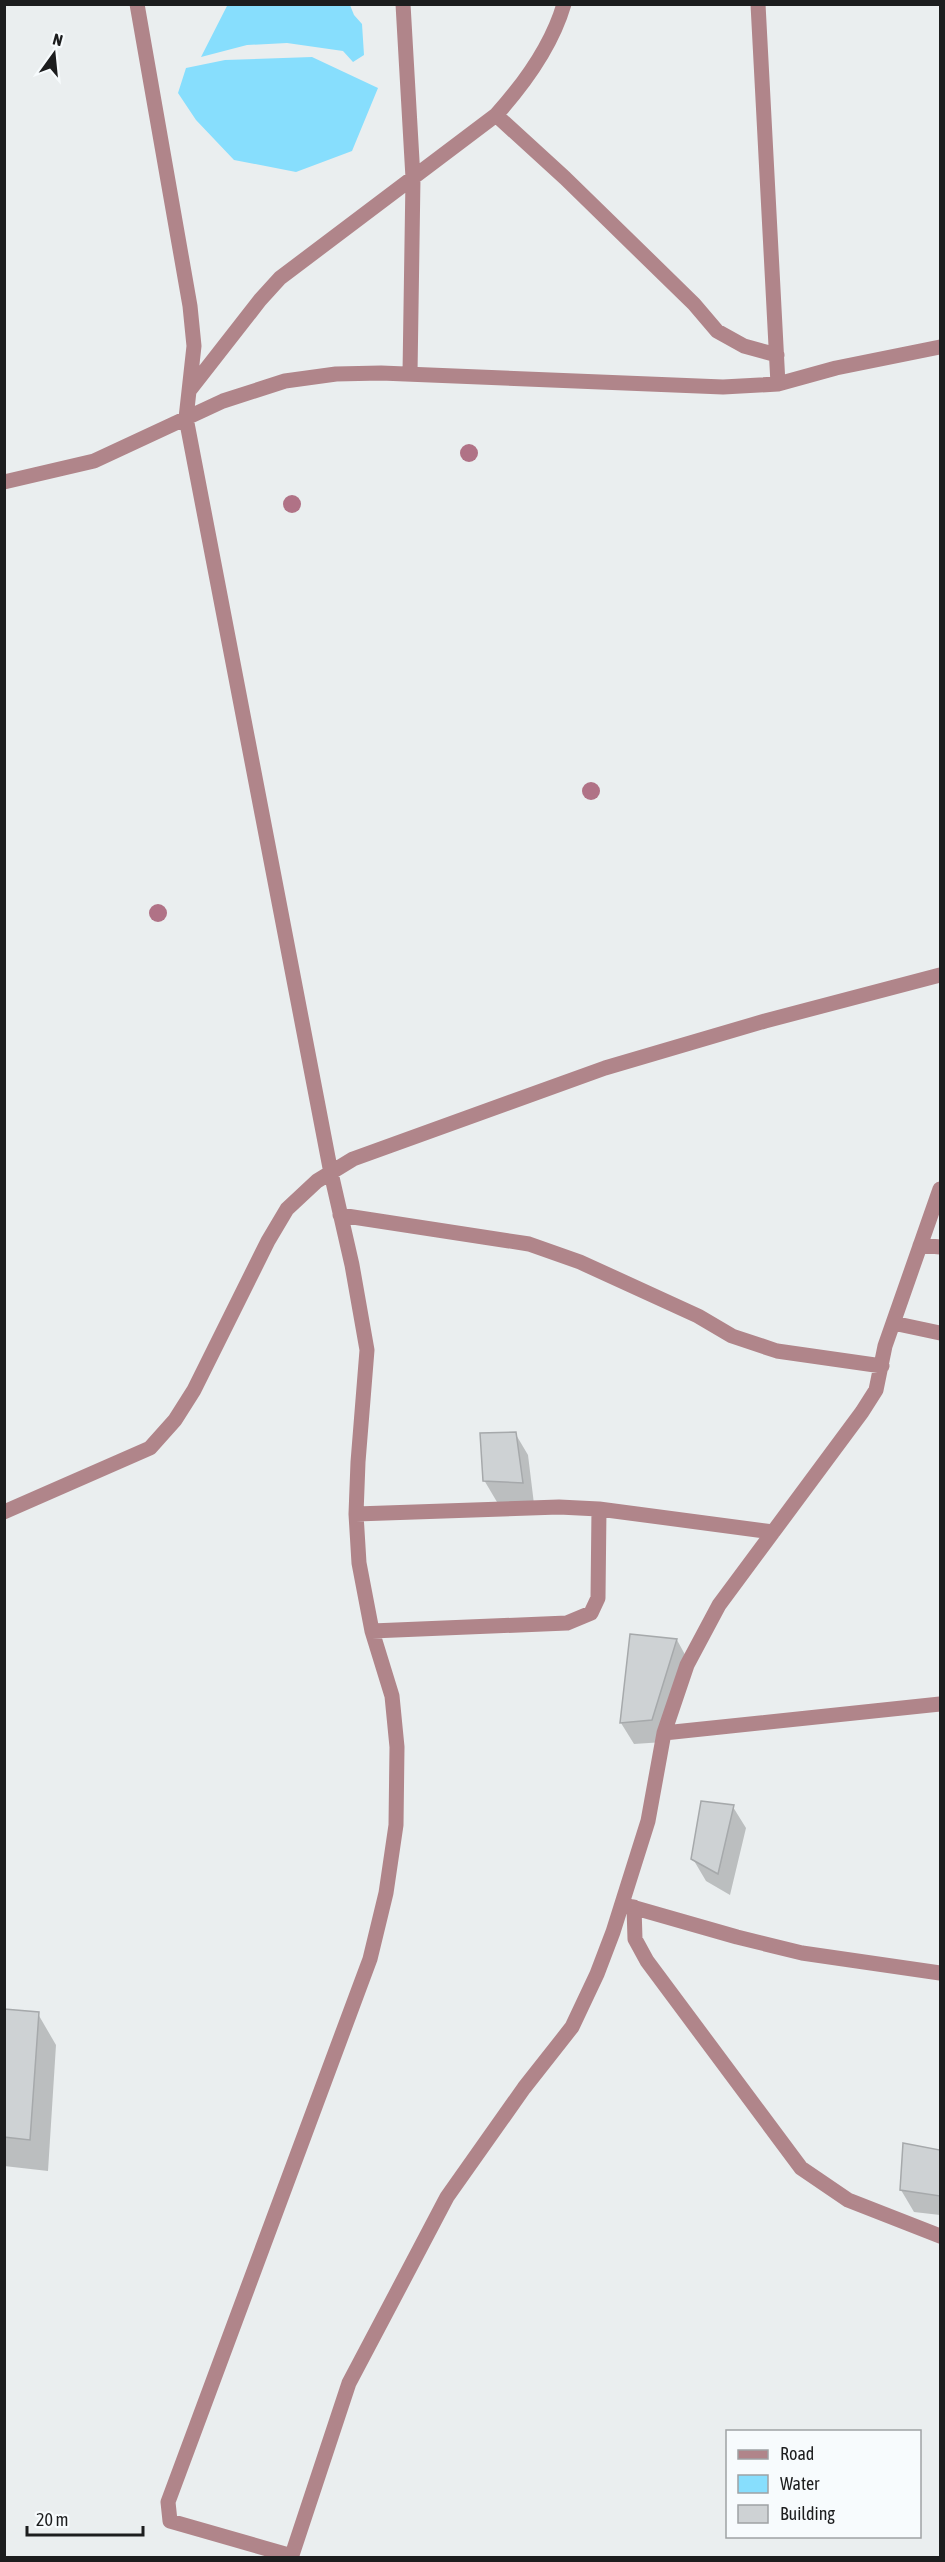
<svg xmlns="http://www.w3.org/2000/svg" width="945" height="2562" viewBox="0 0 945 2562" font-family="'Asap Condensed',sans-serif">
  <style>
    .water { fill: #87defd }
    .shadow { fill: #0003 }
    .building { fill: #ced2d4; stroke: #a6a9ab; stroke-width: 1.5 }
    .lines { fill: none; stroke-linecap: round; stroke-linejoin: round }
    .minor { stroke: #b0858a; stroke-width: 15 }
    .tree { fill: #b07286 }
  </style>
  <rect width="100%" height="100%" fill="#eaeeef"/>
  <path class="water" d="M228 4 350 5 354 15 362 24 364 55 353 62 343 51 287 43 247 45 201 57Z
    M312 57 378 88 352 151 296 172 234 160 196 120 178 93 186 68 225 60Z"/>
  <path class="shadow" d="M515 1433 528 1455 534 1504 497 1502 484 1480Z
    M677 1640 689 1662 664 1742 634 1744 621 1723Z
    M733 1807 746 1828 730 1895 706 1881 693 1859Z
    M4 2011 38 2014 56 2045 48 2171 4 2166Z
    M905 2145 940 2152V2215L914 2212 901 2190Z"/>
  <path class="building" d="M516 1432 523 1483 483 1481 480 1433Z
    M630 1634 677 1639 652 1720 620 1723Z
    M701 1801 734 1805 718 1874 691 1859Z
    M4 2009 39 2012 30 2140 4 2137Z
    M903 2143 940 2150V2196L900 2190Z"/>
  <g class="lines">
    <path class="minor" d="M137 4 190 306 194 346 186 418 331 1173 352 1265 367 1350 358 1462 356 1514 359 1563 372 1631 392 1696 397 1747 396 1825 386 1893 370 1959 168 2502 170 2521 292 2556
      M403 4 413 178 410 374
      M758 4 778 384
      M496 115 565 178 694 304 717 331 744 346 777 355
      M189 391 260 300 280 278 496 115C524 84 552 45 564 4
      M4 482 94 461 223 401 285 381 336 374 381 373 723 387 778 384 836 368 940 347
      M340 1215 529 1244 580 1262 698 1316 732 1336 777 1351 882 1366
      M920 1245 940 1247
      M893 1323 940 1333
      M4 1512 150 1448 175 1420 194 1390 268 1241 287 1209 317 1181 353 1159 605 1068 765 1021 940 975
      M356 1514 559 1507 599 1509 773 1532
      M372 1631 567 1623 591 1613 598 1598 599 1509
      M664 1733 940 1704
      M625 1905 737 1937 802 1953 940 1973
      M634 1907 635 1939 647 1961 801 2168 848 2200 940 2236
      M291 2558 349 2383 396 2294 447 2197 524 2088 572 2027 597 1974 613 1932 648 1821 664 1733 687 1665 719 1605 862 1412 876 1390 885 1346 940 1189"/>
  </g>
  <g class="tree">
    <circle cx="469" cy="453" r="9"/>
    <circle cx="292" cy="504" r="9"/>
    <circle cx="591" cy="791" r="9"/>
    <circle cx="158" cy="913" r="9"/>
  </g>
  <rect width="945" height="2562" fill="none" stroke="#1c1d1e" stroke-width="12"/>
  <rect x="726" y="2430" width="195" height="108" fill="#f7fbfd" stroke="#9fa2a4" stroke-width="1.5"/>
  <rect x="738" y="2450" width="30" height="9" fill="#b0858a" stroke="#9fa2a4" stroke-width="1.5"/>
  <text x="780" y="2460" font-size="18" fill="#1c1d1e">Road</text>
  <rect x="738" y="2475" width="30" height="18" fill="#87defd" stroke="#9fa2a4" stroke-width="1.5"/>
  <text x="780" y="2490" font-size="18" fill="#1c1d1e">Water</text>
  <rect x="738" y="2505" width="30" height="18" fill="#ced2d4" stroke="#9fa2a4" stroke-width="1.5"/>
  <text x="780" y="2520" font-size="18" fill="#1c1d1e">Building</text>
  <g transform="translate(54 54) rotate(15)" stroke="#f7fbfd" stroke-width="4.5" paint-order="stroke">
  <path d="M0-4.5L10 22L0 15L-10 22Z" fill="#1c1d1e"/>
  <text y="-9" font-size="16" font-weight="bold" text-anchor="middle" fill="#1c1d1e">N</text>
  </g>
  <path d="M27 2526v9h116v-9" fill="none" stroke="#1c1d1e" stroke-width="3"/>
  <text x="36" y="2526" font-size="18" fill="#1c1d1e" stroke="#f7fbfd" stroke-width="4.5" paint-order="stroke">20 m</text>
</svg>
